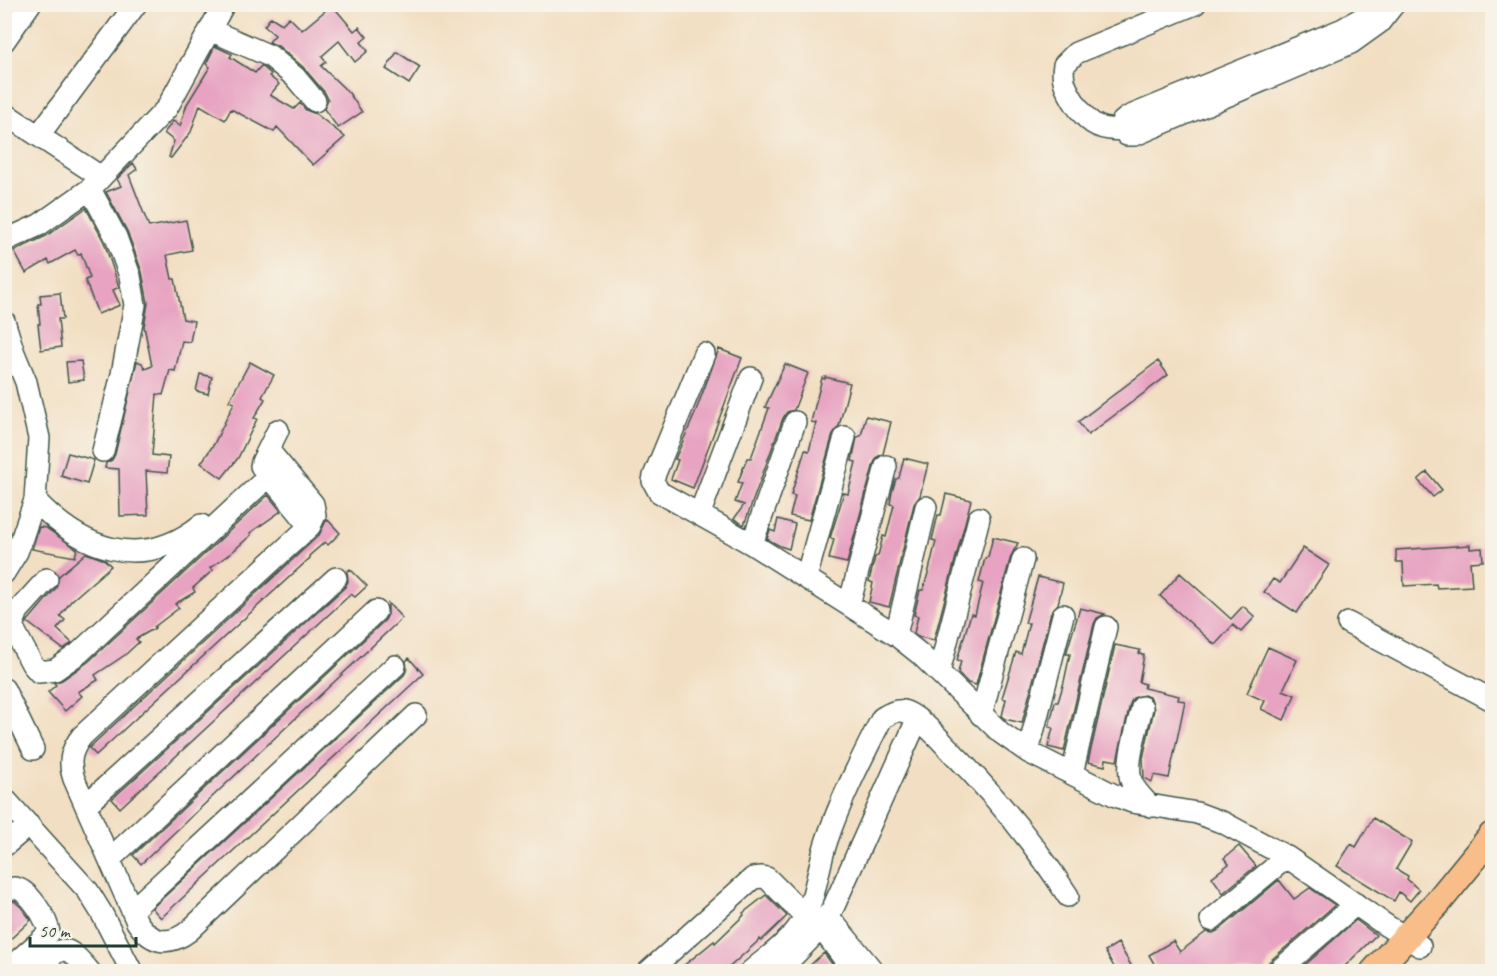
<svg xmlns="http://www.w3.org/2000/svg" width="1497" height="976" viewBox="0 0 1497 976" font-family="Caveat,sans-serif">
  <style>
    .building { fill: #e7a3c1 }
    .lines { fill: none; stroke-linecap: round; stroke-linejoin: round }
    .minor-casing { stroke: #3f5549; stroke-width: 24 }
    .major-casing { stroke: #3f5549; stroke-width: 30 }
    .minor { stroke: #fff; stroke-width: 21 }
    .major { stroke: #f8bd89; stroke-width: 27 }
  </style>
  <rect width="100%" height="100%" fill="#f7f3e8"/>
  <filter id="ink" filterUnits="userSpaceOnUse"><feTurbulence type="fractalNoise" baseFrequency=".0167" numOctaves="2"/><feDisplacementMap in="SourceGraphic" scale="12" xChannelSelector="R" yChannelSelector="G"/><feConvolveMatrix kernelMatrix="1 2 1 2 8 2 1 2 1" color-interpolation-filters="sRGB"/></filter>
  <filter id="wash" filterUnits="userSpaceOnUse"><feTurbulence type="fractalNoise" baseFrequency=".008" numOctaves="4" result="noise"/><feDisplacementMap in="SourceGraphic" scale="24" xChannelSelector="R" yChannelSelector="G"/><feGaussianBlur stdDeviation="1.35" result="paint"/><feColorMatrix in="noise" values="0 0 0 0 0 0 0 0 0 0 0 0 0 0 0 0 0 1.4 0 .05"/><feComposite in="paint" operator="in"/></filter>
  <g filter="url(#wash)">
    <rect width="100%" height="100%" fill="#f2dfc3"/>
    <g id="blocks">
      <path class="building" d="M332 5 354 31 359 27 367 37 361 42 368 51 355 62 339 41 322 56 326 62 321 66 349 93 362 112 338 128 324 109 328 99 325 93 303 67 278 46 269 42 275 35 264 26 271 17 282 24 289 17 302 30Z
        M215 46 232 54 230 57 255 73 261 66 263 67 271 74 269 76 279 84 270 95 294 109 300 103 306 110 316 114 345 137 313 165 277 127 274 132 231 109 225 120 200 105 191 132 171 158 169 157 174 141 164 133 173 121 180 126 187 104 210 67 206 64Z
        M397 52 420 67 409 84 386 69Z
        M133 163 137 169 129 175 149 227 186 220 192 250 167 255 172 279H175L183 319 194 321 190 342 182 341 175 371 170 370 163 395 157 394 152 455 169 457 167 473 146 471 148 515 120 516 119 469 105 468 106 463 112 460 115 454 137 361 142 363 145 369 152 366 144 326 148 303 142 272 127 231 106 192 121 186 117 179Z
        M86 208 104 242 119 287 113 290 120 305 98 314 85 280 90 278 81 253 78 255 75 250 50 264 48 260 26 273 14 251 46 236Z
        M60 293 63 319H58L61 347 41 350 38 324H40L38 304H41L40 295Z
        M719 349 742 358 693 488 671 479 678 460 675 459 694 416Z
        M81 361 84 380 68 382 66 362Z
        M1158 361 1168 375 1088 435 1078 422Z
        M250 362 274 375 262 397 265 399 254 418 257 419 238 458 222 478 201 463 214 444 234 403 229 401Z
        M785 364 808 373 794 410 787 412 783 418 744 525 734 519 744 505 735 502 742 483 738 482 747 458H751L769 408 765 407Z
        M200 374 212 377 208 394 196 391Z
        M825 377 850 383 839 426 833 434 809 520 790 516 795 496 791 495 805 450 809 451 816 423 811 422 822 378 825 379Z
        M866 416 891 422 883 454 877 457 874 463 847 563 829 559 834 539 830 538 844 493 848 494 856 462 852 461 857 437 861 436Z
        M68 453 94 460 87 484 61 476Z
        M904 458 928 464 920 496 914 504 889 607 869 602 873 583 869 581 875 557 878 556 883 536 886 537 894 505 890 504 892 492 896 479 899 478Z
        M1427 472 1442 490 1433 497 1418 480Z
        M946 494 971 500 934 640 919 637 914 633 918 616 914 615 920 590H923L929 570 936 541 932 540 938 515H941Z
        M268 495 281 511 250 533 251 535 231 553 210 568 213 570 193 588 195 592 175 604 179 608 154 627 155 628 136 639 139 642 125 655 95 675 98 680 78 692 82 696 65 711 48 692 56 685 54 683 62 680 88 662Z
        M327 519 340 533 328 545 325 542 309 556 310 558 96 755 89 748 92 745 319 535Z
        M778 519 795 524 789 549 780 546 767 539 770 530 775 532Z
        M39 527 46 528 77 549 75 557 32 549Z
        M993 537 1018 543 1011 556 976 685 968 683 958 673 961 661 957 660 971 614 975 615 983 583 979 582 985 558 988 557Z
        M1470 545V549L1482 548 1483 561 1470 562 1472 586 1437 588 1436 584 1404 586 1403 562H1396V550Z
        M1303 548 1329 565 1297 613 1264 592 1273 579 1280 583Z
        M86 553 105 560 111 566 71 601 60 616 65 620 57 629 72 643 63 649 27 622 56 588 59 576Z
        M350 569 367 586 355 597 351 594 120 808 112 799 345 587 348 581 347 572Z
        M1180 573 1231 619 1243 606 1255 617 1241 632 1233 625 1215 645 1160 596Z
        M1038 577 1063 583 1058 604 1051 612 1022 723 1005 719 1002 716 1006 699 1002 698 1016 652 1021 654 1029 623H1025Z
        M388 603 402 618 141 864 133 855 385 620 388 614Z
        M1080 608 1105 614 1097 618 1094 624 1064 751 1048 747 1053 728 1049 727 1055 702H1058L1064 682 1070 654H1066Z
        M1115 645 1140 650 1139 654 1144 655 1139 682 1145 684 1144 688 1179 696 1178 700 1185 701 1169 778 1154 775 1152 782 1144 778 1143 758 1154 709 1151 698 1144 695 1133 698 1130 704 1117 761 1106 759 1105 766 1088 762Z
        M1268 647 1297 660 1283 690 1295 695 1284 720 1261 709 1265 701 1247 693Z
        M409 658 423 674 161 918 152 908 404 675 407 669 406 661Z
        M1373 818 1412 842 1396 869 1408 876 1407 879 1419 890 1410 901 1399 892 1394 901 1337 866 1351 844 1356 847Z
        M1239 846 1256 866 1223 893 1212 877 1229 864 1224 858Z
        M1279 880 1294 899 1310 888 1335 905 1269 962 1265 972H1159L1149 955 1173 941 1180 952 1206 932 1213 933 1219 930Z
        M766 895 787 916 761 941 760 939 756 943 724 972H676L714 941 715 943 744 915 743 913Z
        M14 901 21 907 31 920 4 945V904Z
        M1356 920 1376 935 1339 972H1297Z
        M1118 943 1132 967 1124 972H1117L1105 951Z
        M824 953 838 972H803L818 958Z"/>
    </g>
  </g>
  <g filter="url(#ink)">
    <use href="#blocks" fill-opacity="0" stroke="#3f5549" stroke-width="1.5"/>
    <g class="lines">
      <defs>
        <path id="minor" d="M1377 4 1365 16 1343 29 1128 117 1122 122V129L1127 135H1135L1351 43 1379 23 1394 4
          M210 30 270 56 295 77 315 101
          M4 41 30 4
          M4 113 101 177
          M1122 129C1097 132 1085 120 1073 100 1066 88 1061 79 1064 65L1076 53 1195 4
          M39 135 136 4
          M90 189 116 237 130 276 135 305 122 374 103 451
          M4 241 39 225 90 189 167 108 224 4
          M4 321 14 353 26 382 39 438 35 500 17 552 4 573
          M704 354 654 476 653 481 659 492 752 544 896 635 920 654 1001 733 1028 752 1116 796 1132 802 1197 813 1224 823 1287 857 1387 926 1420 946
          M269 451 313 504 315 515 310 526 82 736C71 750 68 762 74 779L137 922C151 943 168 947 189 931L416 715
          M262 462 278 430
          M261 466 310 526
          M35 500C82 550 142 572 201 525
          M700 513 751 378
          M752 544 795 422
          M806 578 845 437
          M47 579 18 611 12 626 32 664 39 672 55 670 79 653 269 476
          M849 605 886 466
          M1348 623 1492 700
          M896 635 926 507
          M939 672 979 518
          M4 689 33 749
          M1142 707C1138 727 1124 765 1132 783 1136 792 1144 799 1150 806
          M981 715 1023 559
          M1028 752 1063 615
          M1072 774 1106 627
          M4 798 88 891 101 912 132 972
          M86 805 336 578
          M4 846 29 825
          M110 859 376 611
          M4 891C8 890 11 888 14 888 28 888 48 920 49 933L5 972
          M132 910 395 666
          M828 916 874 972
          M1211 920 1287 857
          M828 937 854 972
          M33 972C63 946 63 940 90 972
          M648 972 753 878 762 877 767 878 805 916
          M750 972C766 958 786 945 798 928 816 903 817 869 827 840 841 798 862 758 882 718 889 714 895 710 903 711 916 714 937 736 946 746 992 792 1033 841 1068 896
          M778 972 814 935 833 908 917 720
          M1277 972 1356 904"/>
        <path id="major" d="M1374 972 1438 902 1492 836"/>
      </defs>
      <use href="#minor" class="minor-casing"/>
      <use href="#major" class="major-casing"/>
      <use href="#minor" class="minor"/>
      <use href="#major" class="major"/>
    </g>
  </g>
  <rect width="1497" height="976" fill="none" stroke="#f7f3e8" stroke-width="24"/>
  <path d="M30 937v9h106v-9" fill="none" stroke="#1f3d34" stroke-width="3"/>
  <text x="39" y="937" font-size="18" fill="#1f3d34" stroke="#f7f3e8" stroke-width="4.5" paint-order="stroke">50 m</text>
</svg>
